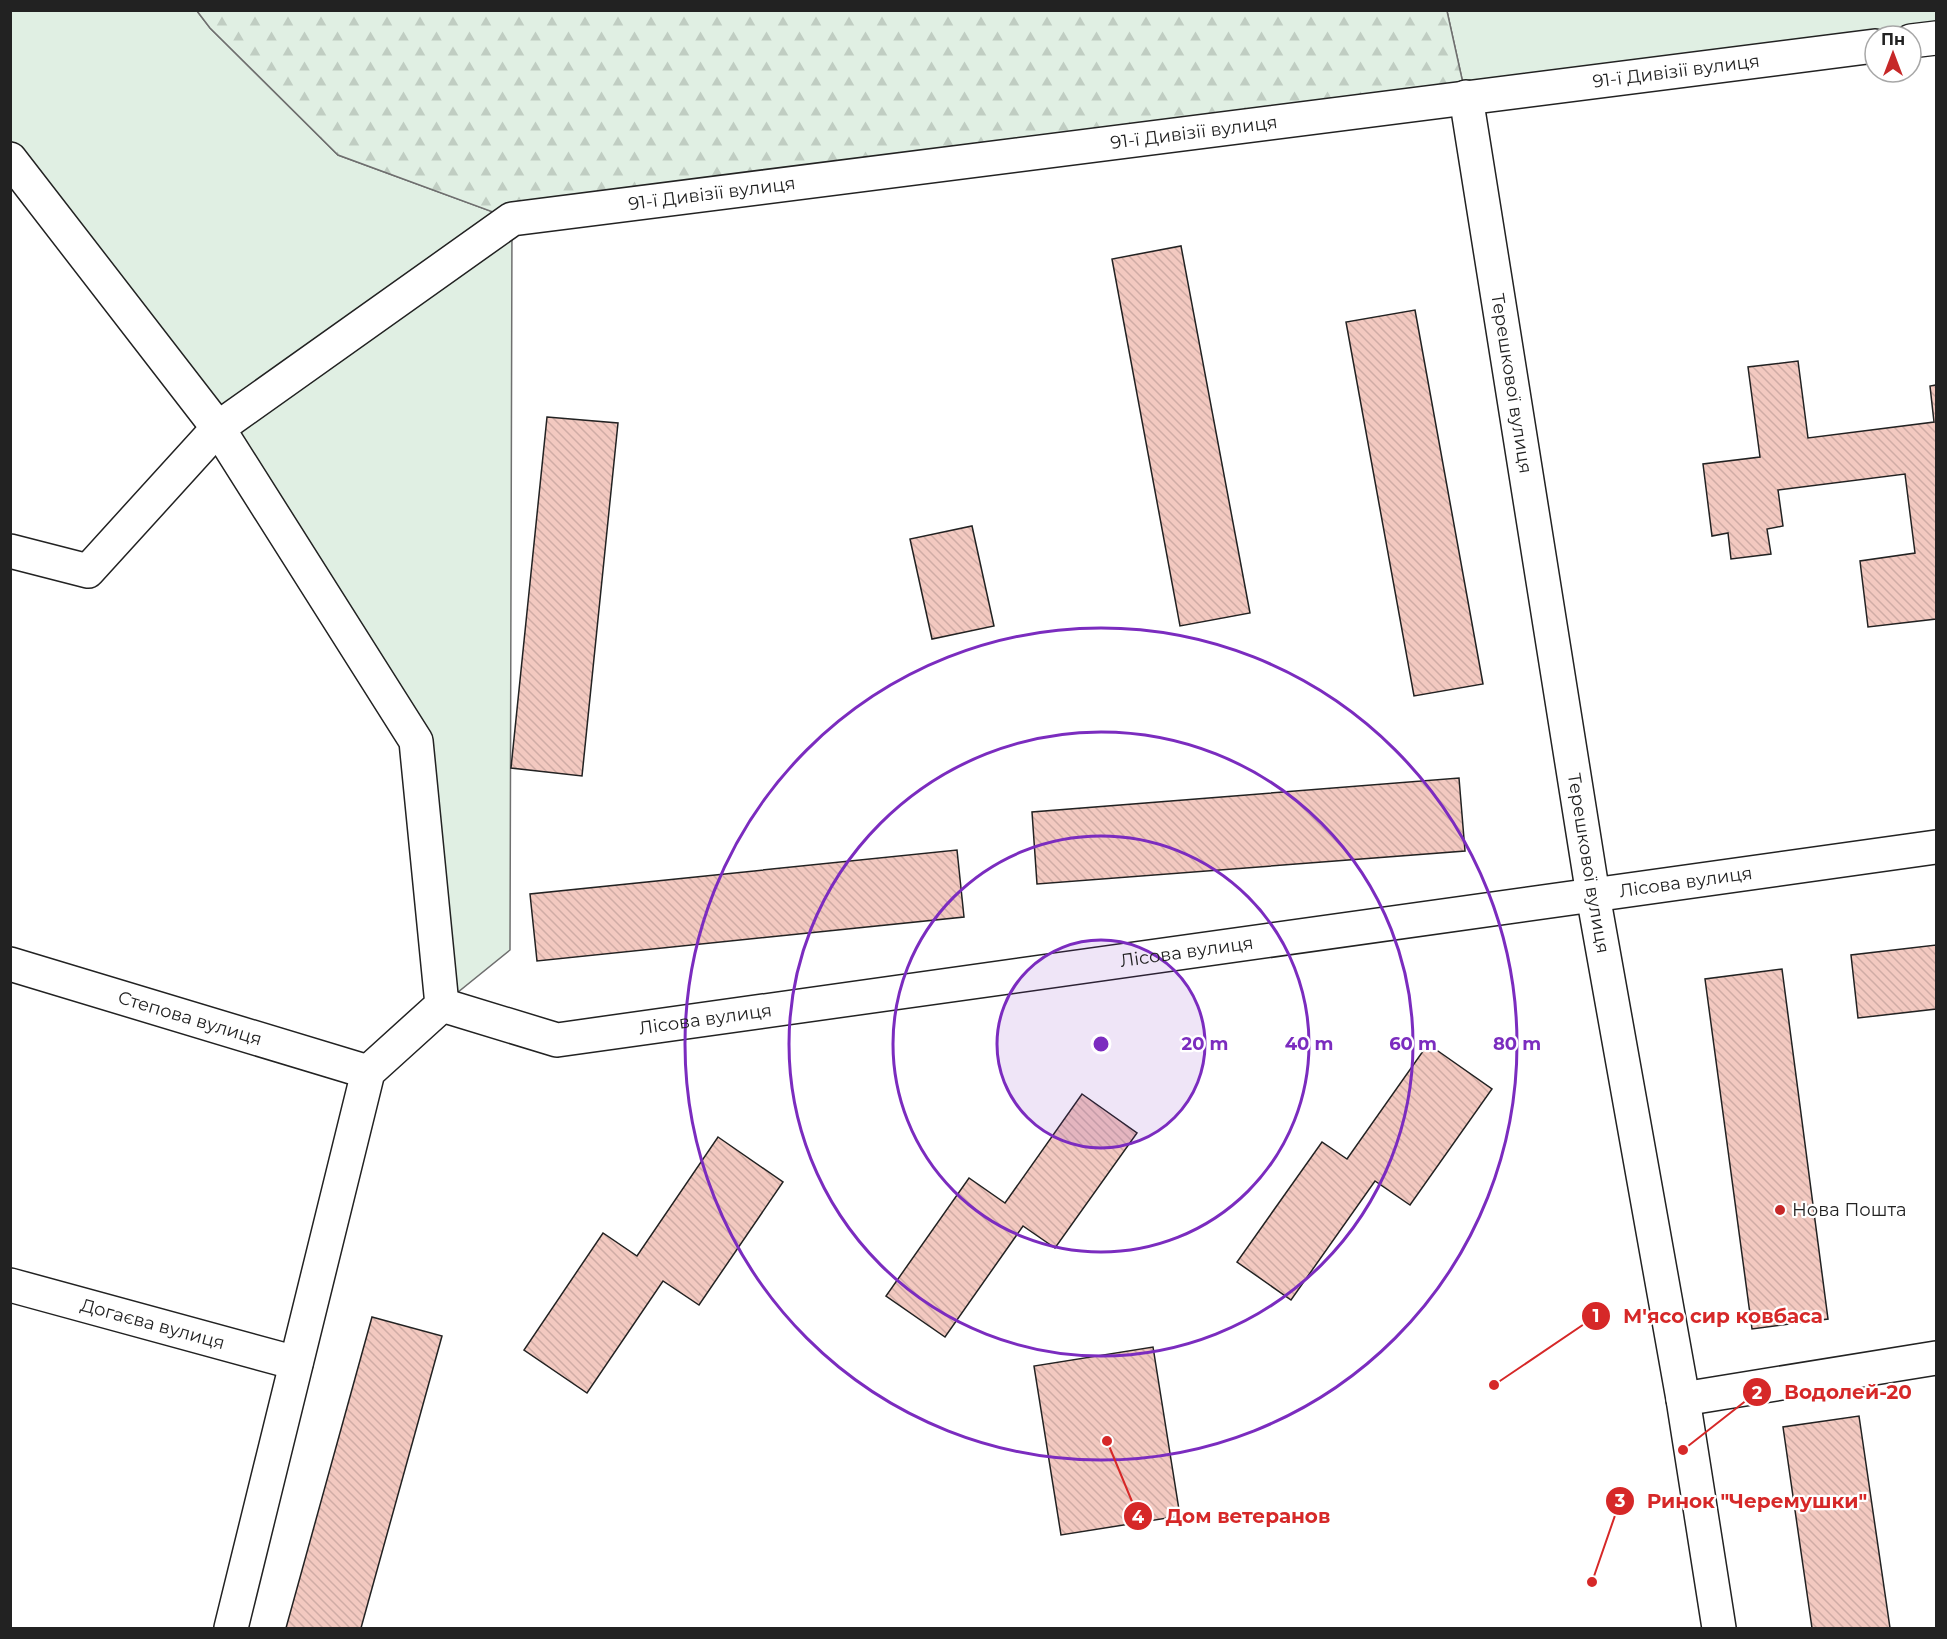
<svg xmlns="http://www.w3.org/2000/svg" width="1947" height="1639" viewBox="0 0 1947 1639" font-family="Montserrat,sans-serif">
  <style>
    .grass { fill: #e0efe3; stroke: #6f6f6f; stroke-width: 1.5 }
    .forest { fill: url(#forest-firs); stroke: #6f6f6f; stroke-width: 1.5 }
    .building { fill: url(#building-back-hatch); stroke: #222; stroke-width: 1.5 }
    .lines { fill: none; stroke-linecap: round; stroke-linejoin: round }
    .minor-casing { stroke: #222; stroke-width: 36 }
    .minor { stroke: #fff; stroke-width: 33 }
    .ring { fill: none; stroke: #7b2cbf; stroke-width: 3 }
    .poi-dot { fill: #c62828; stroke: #fff; stroke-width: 2 }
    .labels { text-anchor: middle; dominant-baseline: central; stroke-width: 4.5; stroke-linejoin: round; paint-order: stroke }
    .street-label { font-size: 18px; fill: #222; stroke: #fff }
    .poi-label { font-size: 18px; fill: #222; stroke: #fff; text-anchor: start }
    .centre { fill: #7b2cbf; stroke: #fff; stroke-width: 3 }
    .ring-label { font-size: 18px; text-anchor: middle; font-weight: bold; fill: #7b2cbf; stroke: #fff; stroke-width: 4.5; stroke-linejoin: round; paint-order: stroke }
    .leader { fill: none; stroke: #d62828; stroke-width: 2 }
    .callout-dot { fill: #d62828; stroke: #fff; stroke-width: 2 }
    .mark-label { font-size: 18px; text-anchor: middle; font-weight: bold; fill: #fff }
    .callout-label { font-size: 20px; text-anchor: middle; font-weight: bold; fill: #d62828; stroke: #fff; stroke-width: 4.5; stroke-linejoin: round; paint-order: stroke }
  </style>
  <defs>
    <pattern id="forest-firs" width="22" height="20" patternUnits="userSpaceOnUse" patternTransform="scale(1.5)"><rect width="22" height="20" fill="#e0efe3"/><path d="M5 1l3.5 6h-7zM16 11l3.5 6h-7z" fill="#c0cdc2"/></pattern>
    <pattern id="building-back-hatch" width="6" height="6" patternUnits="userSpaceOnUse" patternTransform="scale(1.5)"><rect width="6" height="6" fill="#f3c9c0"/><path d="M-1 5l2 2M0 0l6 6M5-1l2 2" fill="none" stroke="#d0aca5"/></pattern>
  </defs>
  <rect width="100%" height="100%" fill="#fff"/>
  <path class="grass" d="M11 11H197L210 28 338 155 512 219 510 950 442 1005 416 741 11 159Z
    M1447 11H1936V38L1875 36 1466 97Z"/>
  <path class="forest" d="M197 11H1447L1466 97 512 219 338 155 210 28Z"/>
  <path class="building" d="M1181 246 1250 613 1180 626 1112 259Z
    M1415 310 1483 684 1414 696 1346 322Z
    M1798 361 1808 438 1934 422 1930 386 1936 385V619L1868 627 1860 561 1915 553 1905 474 1778 490 1783 526 1767 529 1771 554 1731 559 1728 533 1712 536 1703 464 1760 457 1748 367Z
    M547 417 618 423 582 776 511 768Z
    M972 526 994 626 932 639 910 539Z
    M1459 778 1465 851 1037 884 1032 812Z
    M957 850 964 917 537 961 530 894Z
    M1936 945V1009L1858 1018 1851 955Z
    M1782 969 1828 1319 1752 1329 1705 979Z
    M1428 1044 1492 1089 1410 1205 1375 1181 1291 1300 1237 1262 1322 1142 1347 1159Z
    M1082 1094 1137 1133 1055 1248 1023 1226 945 1337 886 1296 969 1178 1005 1203Z
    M718 1137 783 1182 699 1305 663 1281 587 1393 524 1350 603 1233 637 1256Z
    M372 1317 442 1336 361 1628H286Z
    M1153 1347 1180 1516 1061 1535 1034 1366Z
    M1859 1416 1890 1628H1812L1783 1427Z"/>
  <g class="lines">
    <defs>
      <g id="minor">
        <path d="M1911 41 1936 38"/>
        <path id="s1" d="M1466 97 1593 895 1683 1399 1719 1628"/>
        <path d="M10 159 218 428 416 741 442 1005 368 1072 231 1628"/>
        <path id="s2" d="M10 551 88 571 218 428 512 219 1875 46"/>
        <path id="s3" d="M10 964 368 1072"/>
        <path id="s4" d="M442 1005 557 1040 1936 847"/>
        <path id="s5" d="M10 1285 296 1363"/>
        <path d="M1683 1399 1936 1358"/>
      </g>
    </defs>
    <use href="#minor" class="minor-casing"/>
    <use href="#minor" class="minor"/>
  </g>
  <circle cx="1101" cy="1044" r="104" fill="#7b2cbf" fill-opacity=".12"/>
  <g class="ring">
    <circle cx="1101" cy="1044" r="104"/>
    <circle cx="1101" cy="1044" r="208"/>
    <circle cx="1101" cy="1044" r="312"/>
    <circle cx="1101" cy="1044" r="416"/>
  </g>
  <circle class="poi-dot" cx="1780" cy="1210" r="6"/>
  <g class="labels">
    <g class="street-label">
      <text stroke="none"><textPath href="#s2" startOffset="1808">91-ї Дивізії вулиця</textPath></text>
      <text stroke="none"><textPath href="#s2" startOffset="1322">91-ї Дивізії вулиця</textPath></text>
      <text stroke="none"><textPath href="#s2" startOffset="836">91-ї Дивізії вулиця</textPath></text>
      <text stroke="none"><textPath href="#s1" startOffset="290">Терешкової вулиця</textPath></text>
      <text stroke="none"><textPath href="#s1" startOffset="776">Терешкової вулиця</textPath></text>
      <text stroke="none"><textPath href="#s4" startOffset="1260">Лісова вулиця</textPath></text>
      <text stroke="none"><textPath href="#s4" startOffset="756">Лісова вулиця</textPath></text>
      <text stroke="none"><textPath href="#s3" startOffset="188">Степова вулиця</textPath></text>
      <text stroke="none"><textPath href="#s4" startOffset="270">Лісова вулиця</textPath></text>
      <text stroke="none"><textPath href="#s5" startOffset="148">Догаєва вулиця</textPath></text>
    </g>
    <g class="poi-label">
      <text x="1792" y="1210">Нова Пошта</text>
    </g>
  </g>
  <circle cx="1101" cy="1044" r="9" class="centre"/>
  <g class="ring-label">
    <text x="1205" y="1050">20 m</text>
    <text x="1309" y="1050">40 m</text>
    <text x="1413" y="1050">60 m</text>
    <text x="1517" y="1050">80 m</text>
  </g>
  <path class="leader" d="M1494 1385L1596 1316M1683 1450L1757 1392M1592 1582L1620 1501M1107 1441L1138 1516"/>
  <g class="callout-dot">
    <circle cx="1494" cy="1385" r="6"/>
    <circle cx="1683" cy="1450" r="6"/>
    <circle cx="1592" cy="1582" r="6"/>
    <circle cx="1107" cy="1441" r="6"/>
    <circle cx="1596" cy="1316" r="15"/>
    <circle cx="1757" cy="1392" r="15"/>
    <circle cx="1620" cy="1501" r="15"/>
    <circle cx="1138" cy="1516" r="15"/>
  </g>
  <g class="mark-label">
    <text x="1596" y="1322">1</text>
    <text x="1757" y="1399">2</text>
    <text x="1620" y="1507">3</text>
    <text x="1138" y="1523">4</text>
  </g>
  <g class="callout-label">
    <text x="1723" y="1323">М'ясо сир ковбаса</text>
    <text x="1848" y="1399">Водолей-20</text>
    <text x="1757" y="1508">Ринок "Черемушки"</text>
    <text x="1248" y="1523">Дом ветеранов</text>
  </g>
  <rect width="1947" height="1639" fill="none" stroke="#222222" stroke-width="24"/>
  <g transform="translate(1893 54)"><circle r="28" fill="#ffffff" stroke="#a7a7a7" stroke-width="1.5"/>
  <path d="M0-4.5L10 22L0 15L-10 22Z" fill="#c62828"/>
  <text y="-9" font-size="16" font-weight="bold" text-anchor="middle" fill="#222222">Пн</text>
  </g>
</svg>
